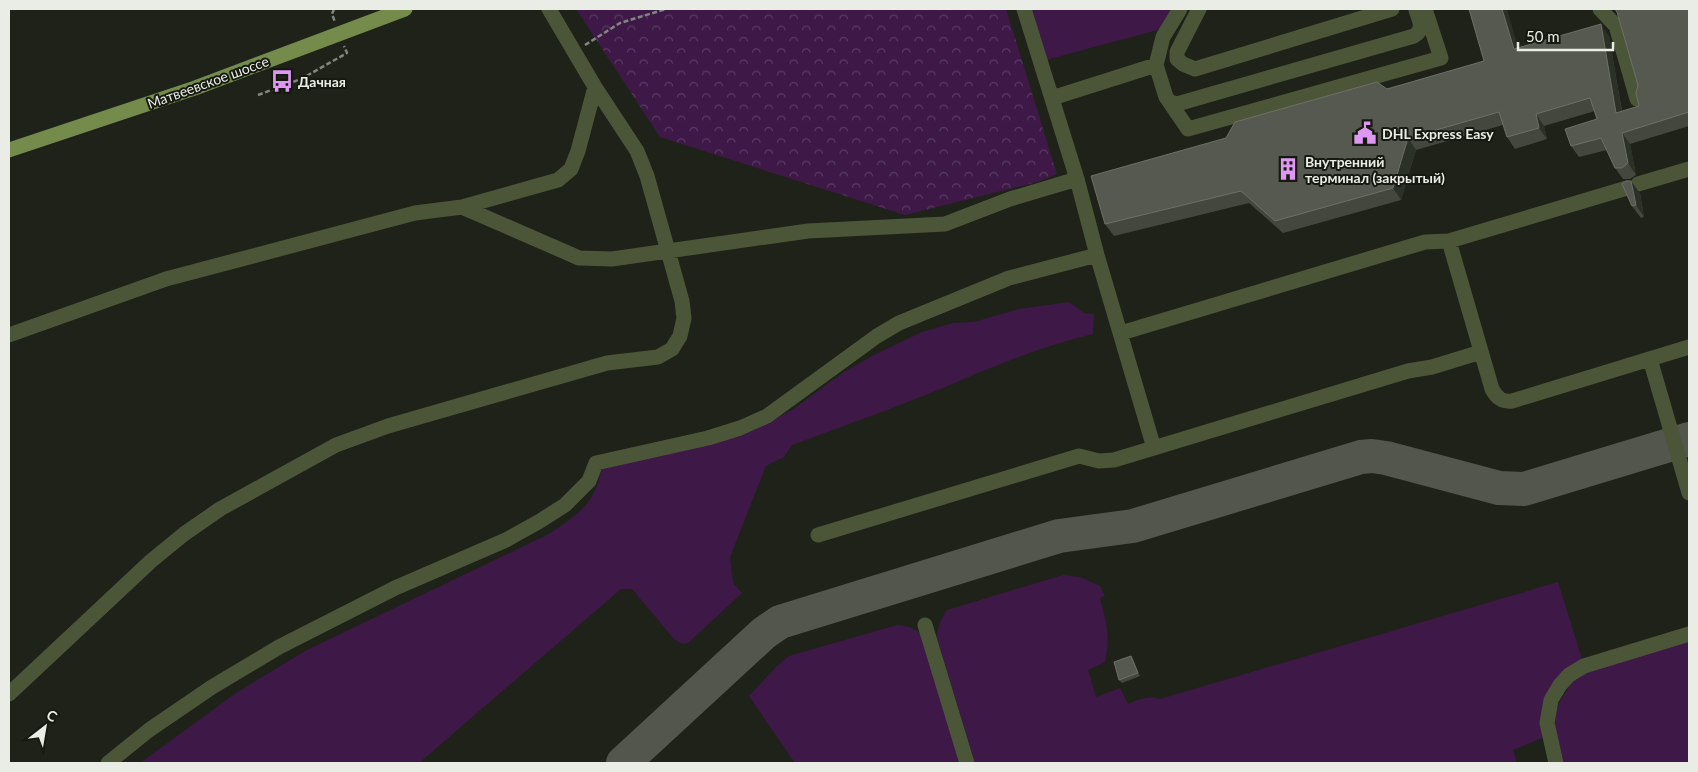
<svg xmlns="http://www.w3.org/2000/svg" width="1698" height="772" viewBox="0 0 1698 772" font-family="Lato,sans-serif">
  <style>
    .grass { fill: #3e1948 }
    .forest { fill: url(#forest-crowns) }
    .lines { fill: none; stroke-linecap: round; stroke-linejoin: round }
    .taxiway { stroke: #52564d; stroke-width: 34 }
    .path { stroke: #82867e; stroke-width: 2.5; stroke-dasharray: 5 2.5; stroke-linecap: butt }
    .minor { stroke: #4b5638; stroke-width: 15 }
    .major { stroke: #748b4c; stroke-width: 15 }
    .wall { fill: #43473d }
    .shaded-wall { fill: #2c3127 }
    .building { fill: #55594f; stroke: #6c7067 }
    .labels { text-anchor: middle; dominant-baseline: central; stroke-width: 4; stroke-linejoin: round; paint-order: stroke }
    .poi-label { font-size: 14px; font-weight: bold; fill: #eaede6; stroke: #151910; text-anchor: start }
    .street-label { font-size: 14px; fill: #eaede6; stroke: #151910 }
  </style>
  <defs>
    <pattern id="forest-crowns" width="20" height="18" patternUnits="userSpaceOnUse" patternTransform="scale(1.25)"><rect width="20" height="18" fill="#3e1948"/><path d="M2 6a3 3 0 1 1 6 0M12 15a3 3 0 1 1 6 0" fill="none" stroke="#5a3b62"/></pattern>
  </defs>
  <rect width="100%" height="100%" fill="#1e2219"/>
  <path class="grass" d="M1031 9H1172L1161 29 1046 60Z
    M1069 302 1084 313 1094 314 1093 334C1036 347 982 372 928 394 883 412 837 428 792 445L784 457 766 466 730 557 733 583 742 593 688 643 682 644 674 639 632 589H621L419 763H140L236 693 307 650 549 534C562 525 583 512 591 498 597 489 599 479 602 469L752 431 792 410 844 372 874 355 922 332 953 323 974 322 1019 309Z
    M1063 575 1080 577 1100 586 1105 596 1100 598C1107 623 1110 636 1105 662L1088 670 1096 697 1120 688 1128 704C1138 700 1149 695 1160 699L1558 582 1582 659 1572 665 1542 726V738L1513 750 1517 763H975L937 638C937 627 941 620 947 610Z
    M897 625C910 626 918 630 927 640L964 763H795L749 696 777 666 789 656Z
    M1689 641V763H1564L1554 728 1556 711 1559 703 1572 682 1586 671Z"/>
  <path class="forest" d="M576 9H1006L1057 174 1037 182 905 215 660 137Z"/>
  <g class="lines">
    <path class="taxiway" d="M623 763 764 633 780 622 1059 536 1133 526 1361 457 1372 456 1386 458 1499 488 1524 489 1689 439"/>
    <path class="path" d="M334 9 332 14 335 22
      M585 45 620 23 666 9
      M258 95 301 79 347 53 344 46"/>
    <path class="minor" d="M1024 9 1077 179 1097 255 1154 448
      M1180 9 1163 37 1156 65 1166 97 1188 129 1441 58 1425 9
      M1199 9 1177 52V59L1183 64 1195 69 1392 9
      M1600 9 1616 26 1637 99
      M1052 98 1156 65
      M1170 102 1177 104 1414 36C1425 29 1419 20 1416 10
      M1638 184 1689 169
      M462 207 558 180 571 169 578 151 595 87
      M1449 241 1492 389C1497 398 1502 402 1512 401L1689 347
      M1121 333 1425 242 1449 241 1627 188
      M9 335 166 279 415 213 462 207 579 258 612 259 808 231 945 224 1010 199 1077 179
      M1650 359 1689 493
      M818 535 1079 456 1099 461 1114 460 1408 371 1432 367 1481 352
      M925 625 967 763
      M9 694 151 561 184 534 220 509 336 445 388 426 607 363 658 357 672 349 680 336 684 318 682 301 647 176 637 151 595 87 549 9
      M108 763 149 730 212 687 279 647 395 588 506 540 540 521 565 505 589 481 596 463 708 438 740 428 767 416 877 336 899 323 1009 278 1097 255
      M1556 763 1547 723 1551 700 1560 685 1569 675 1584 666 1689 634"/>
    <path class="major" d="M9 150 195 88 405 9"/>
  </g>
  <path class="wall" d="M1689 9V126L1630 144 1636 175 1630 179H1623L1615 168 1607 150 1579 157 1571 146 1597 119 1595 111 1544 126 1547 139 1515 149 1507 137 1503 125 1416 150 1401 200 1283 233 1249 203 1114 236 1105 224 1226 138 1387 89 1484 61 1518 48 1609 36 1622 111 1639 106Z
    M1640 193 1644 217 1641 218 1632 206Z
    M1131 656 1133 659 1140 676 1122 683 1119 680Z"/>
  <path class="shaded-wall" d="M1502 9H1507L1522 61 1514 49Z
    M1601 24 1609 36 1624 125 1616 113Z
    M1536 114 1544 126 1547 139 1539 128Z
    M1622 133 1630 144 1636 175 1628 163Z
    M1408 138 1416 150 1401 200 1393 188Z
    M1631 181 1640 193 1644 217 1636 205Z
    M1131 656 1133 659 1140 676 1138 673Z"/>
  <path class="building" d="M1469 9H1502L1514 49 1601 24 1616 113 1639 106 1636 93 1638 85 1617 12 1615 9H1689V112L1622 133 1628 163 1622 168H1615L1601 138 1571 146 1565 129 1597 119 1590 98 1536 114 1539 128 1507 137 1499 112 1408 138 1393 188 1275 221 1241 191 1105 224 1091 176 1226 138 1235 122 1377 82 1387 89 1484 61Z
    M1626 181H1631L1636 205 1632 206 1622 184Z
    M1131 656 1138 673 1119 680 1114 662Z"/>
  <defs>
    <symbol id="bus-bare" viewBox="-9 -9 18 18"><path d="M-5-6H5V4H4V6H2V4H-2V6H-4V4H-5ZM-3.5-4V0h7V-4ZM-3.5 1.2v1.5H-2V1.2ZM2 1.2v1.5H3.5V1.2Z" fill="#df98f1" stroke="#151910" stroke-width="2.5" paint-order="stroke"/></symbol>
    <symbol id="civic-bare" viewBox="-9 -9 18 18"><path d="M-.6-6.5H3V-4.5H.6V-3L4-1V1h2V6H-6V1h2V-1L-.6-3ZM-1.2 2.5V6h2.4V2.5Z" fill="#df98f1" stroke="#151910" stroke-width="2.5" paint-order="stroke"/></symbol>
    <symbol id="building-bare" viewBox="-9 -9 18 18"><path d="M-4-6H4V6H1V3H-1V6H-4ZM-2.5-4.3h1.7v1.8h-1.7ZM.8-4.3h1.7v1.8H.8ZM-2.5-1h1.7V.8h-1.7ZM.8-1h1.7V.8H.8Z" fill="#df98f1" stroke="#151910" stroke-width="2.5" paint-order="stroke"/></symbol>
  </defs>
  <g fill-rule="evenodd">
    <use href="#bus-bare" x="266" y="65" width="32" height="32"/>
    <use href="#civic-bare" x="1349" y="117" width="32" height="32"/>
    <use href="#building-bare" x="1272" y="153" width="32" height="32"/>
  </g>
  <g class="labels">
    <g class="poi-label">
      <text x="298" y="81">Дачная</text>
      <text x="1382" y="133">DHL Express Easy</text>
      <text x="1305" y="161">Внутренний<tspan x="1305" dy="16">терминал (закрытый)</tspan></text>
    </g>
    <g class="street-label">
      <text transform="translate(208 82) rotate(-20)">Матвеевское шоссе</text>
    </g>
  </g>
  <rect width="1698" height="772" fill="none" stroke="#eaede6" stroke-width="20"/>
  <g transform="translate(45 727) rotate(31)" stroke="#151910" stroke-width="4" paint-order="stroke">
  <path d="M0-4L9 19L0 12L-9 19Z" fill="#eaede6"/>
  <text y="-8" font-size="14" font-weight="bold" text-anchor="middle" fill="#eaede6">С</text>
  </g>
  <path d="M1518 42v8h95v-8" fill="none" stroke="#eaede6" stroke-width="2.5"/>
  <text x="1526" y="42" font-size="15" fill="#eaede6" stroke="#151910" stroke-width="4" paint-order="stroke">50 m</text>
</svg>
